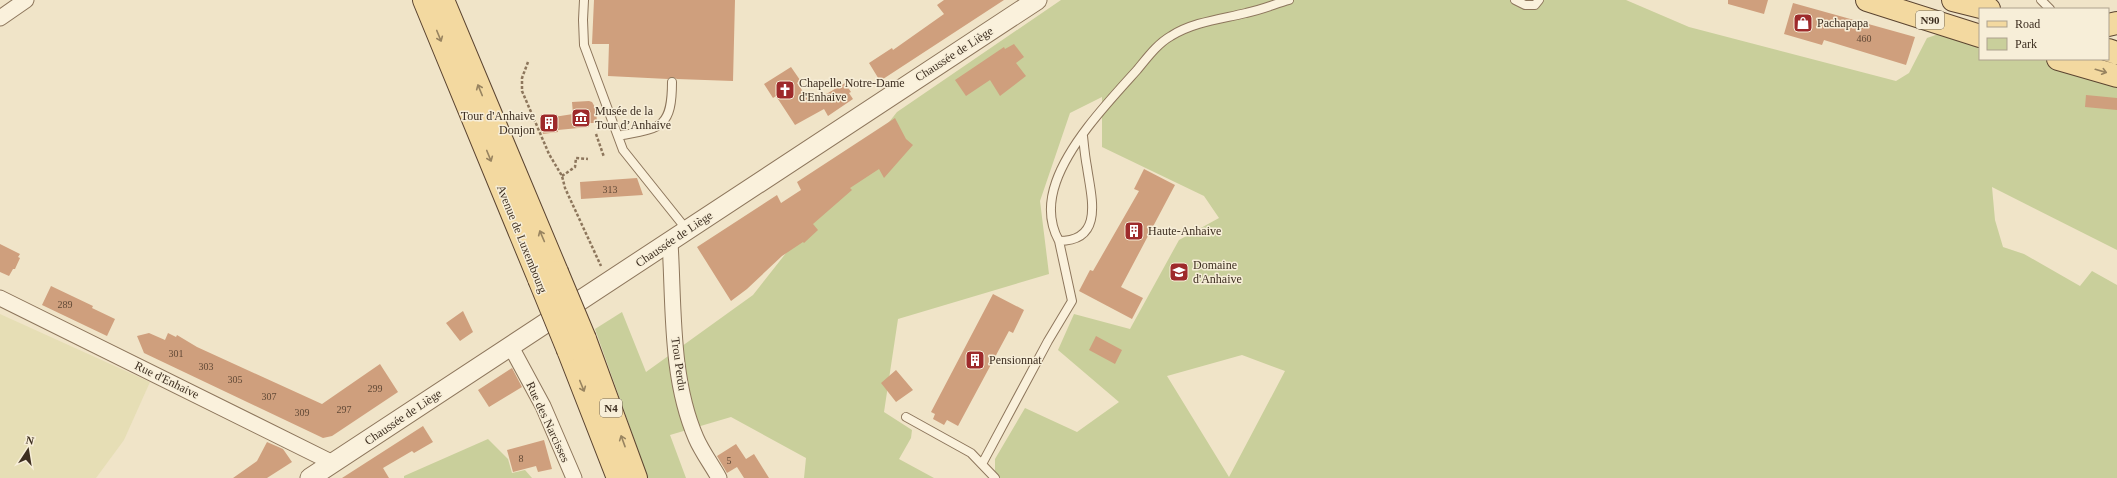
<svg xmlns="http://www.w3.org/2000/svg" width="2117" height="478" viewBox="0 0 2117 478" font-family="Georgia,serif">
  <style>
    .farmland { fill: #e6deb5 }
    .green { fill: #c9cf9b; fill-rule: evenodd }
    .building { fill: #cf9f7d }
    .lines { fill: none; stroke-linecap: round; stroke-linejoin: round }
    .service-casing { stroke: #8d765c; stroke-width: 10 }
    .minor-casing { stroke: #8d765c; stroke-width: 17 }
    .tertiary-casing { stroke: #8d765c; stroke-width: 21 }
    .primary-casing { stroke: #5b4430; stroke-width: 24 }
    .path { stroke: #8d765c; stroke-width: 2.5; stroke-dasharray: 3 2; stroke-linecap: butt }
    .service { stroke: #faf1dc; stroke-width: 8 }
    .minor { stroke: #faf1dc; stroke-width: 15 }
    .tertiary { stroke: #faf1dc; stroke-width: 19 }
    .primary { stroke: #f3d9a0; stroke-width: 22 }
    .primary-bridge-casing { stroke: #5b4430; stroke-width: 24; stroke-linecap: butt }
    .primary-bridge { stroke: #f3d9a0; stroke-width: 22 }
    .oneway { stroke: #988460 }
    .labels { text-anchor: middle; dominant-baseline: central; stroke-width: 3; stroke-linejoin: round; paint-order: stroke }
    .number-label { font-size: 10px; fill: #624a37 }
    .shield { fill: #f7eed8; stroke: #756857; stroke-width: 1 }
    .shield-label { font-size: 11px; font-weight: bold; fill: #3d2e20 }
    .poi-label { font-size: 12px; fill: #3d2e20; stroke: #f7eed8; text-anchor: start }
    .street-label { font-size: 12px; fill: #3d2e20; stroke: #f7eed8 }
  </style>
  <rect width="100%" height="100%" fill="#f0e4c8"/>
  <path class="farmland" d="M0 314 150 382 124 440 96 478H0Z"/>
  <path class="green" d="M1061 0H1626L1689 27 1896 81 1909 73 1927 38 1947 31 1980 41V59H2042L2117 81V250L1992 187 1995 220 2003 247 2024 254 2080 286 2092 271 2117 285V478H995V459L1025 408 1077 432 1119 402 1058 350 1074 314 1130 329 1179 240 1219 218 1204 196 1102 147V97L1070 113 1040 201 1049 274 898 319 884 412 912 430 911 438 899 459 934 478H804L806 458 731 417 670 435 686 478H648L595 329 622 312 646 372 753 295 897 112ZM1242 355 1285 371 1229 477 1167 376Z
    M488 439 508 459 512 473 525 470 532 478H404V476Z"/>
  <path class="building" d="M594 0H735L733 81 677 79 672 77 668 79 608 76 609 44H592Z
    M944 0H1004L880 81 869 63 892 48 893 50 944 14 937 5Z
    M1728 0H1768L1764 14 1728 4Z
    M1793 3 1915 37 1906 65 1824 40 1822 45 1784 34Z
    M1014 44 1024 57 1016 63 1026 76 1000 96 990 80 966 96 955 80 1004 47 1005 49Z
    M791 67 800 80 797 83 811 103 845 83 851 92 849 93 853 99 828 116 824 109 795 125 776 96 773 98 764 84Z
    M2086 95 2117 98V110L2085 107Z
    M589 101 592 102 596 109 597 123H588L589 127 558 130V132L543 134 541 119 573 114 572 102Z
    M895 118 906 139 913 145 884 178 879 169 850 188 852 190 813 224 818 230 804 243 803 242 782 256 747 289 731 301 697 247 777 195 781 203 801 190 797 182Z
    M1144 169 1175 185 1121 287 1143 298 1132 319 1079 291 1090 270 1093 271 1139 191 1134 189Z
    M637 178 643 195 581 199 580 182Z
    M0 244 20 254 18 257 20 258 15 269H13L9 276 0 272Z
    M51 286 93 306 92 308 115 319 107 336 42 305Z
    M993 294 1024 310 1013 333 1009 331 958 426 947 420 944 425 933 419 935 414 931 412Z
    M463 311 473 332 460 341 446 323Z
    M149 333 165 340 168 333 176 337 177 335 197 347 322 404 380 364 398 392 332 436 323 438 144 353 137 336Z
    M1096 336 1122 350 1115 364 1089 350Z
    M512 368 522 387 489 407 478 390Z
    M896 370 913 390 896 402 881 383Z
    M423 426 433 442 414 453 412 451 383 468 389 478H342Z
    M544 440 552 469 538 472 536 466 513 472 507 450Z
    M267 442 283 449 292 462 267 478H233L257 461Z
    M736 444 746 459 754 454 769 478H744L737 467 727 473 717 456Z"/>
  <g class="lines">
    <defs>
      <path id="service" d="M584 0 583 20 584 45 623 150 687 230
        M1515 0 1525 5H1535L1539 0
        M2041 0 2050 9
        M618 136C660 128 672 129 672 82
        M1083 136C1084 146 1085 157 1087 167 1091 196 1105 241 1059 241 1049 223 1049 202 1056 182 1070 142 1109 101 1137 70 1147 58 1157 44 1171 36 1193 22 1221 19 1246 13 1261 10 1275 4 1289 0
        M906 417 971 453 995 478
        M982 464 1048 341 1072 301 1059 241"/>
      <path id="minor" d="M0 18 26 0
        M670 242C674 306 670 378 696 438 702 452 712 465 719 478
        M0 298 333 463
        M510 345 543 406 574 478"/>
      <path id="tertiary" d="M310 478 1037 0"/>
      <path id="primary" d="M424 0 539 279
        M443 0 557 272
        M1867 0 1980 36
        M1953 0 1989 9
        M2108 25 2117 23
        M2108 50 2117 53
        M2058 59 2117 76
        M585 339 636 478
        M568 350 618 478"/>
    </defs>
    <use href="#service" class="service-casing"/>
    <use href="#minor" class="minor-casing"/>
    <use href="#tertiary" class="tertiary-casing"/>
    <use href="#primary" class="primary-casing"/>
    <path class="path" d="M528 62 522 78V91L549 154 562 176 565 188 601 266
      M596 134 604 157
      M562 176 575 167 576 158 588 159"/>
    <use href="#service" class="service"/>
    <use href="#minor" class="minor"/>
    <use href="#tertiary" class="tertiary"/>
    <use href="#primary" class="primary"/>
    <defs>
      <path id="primary-bridge" d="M557 272 585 339
        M539 279 568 350"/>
    </defs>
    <use href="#primary-bridge" class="primary-bridge-casing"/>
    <use href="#primary-bridge" class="primary-bridge"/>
  </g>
  <defs><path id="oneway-shaft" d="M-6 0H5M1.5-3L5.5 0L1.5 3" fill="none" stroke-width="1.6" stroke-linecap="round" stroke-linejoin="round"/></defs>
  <g class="oneway">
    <use href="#oneway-shaft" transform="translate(439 36) rotate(68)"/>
    <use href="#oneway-shaft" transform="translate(2101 71) rotate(16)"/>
    <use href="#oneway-shaft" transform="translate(480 90) rotate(-112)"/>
    <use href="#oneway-shaft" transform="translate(489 156) rotate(68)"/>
    <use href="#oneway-shaft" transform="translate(542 236) rotate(-113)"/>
    <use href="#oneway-shaft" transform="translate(582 386) rotate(68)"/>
    <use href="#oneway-shaft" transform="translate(623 441) rotate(-110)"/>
  </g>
  <defs>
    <symbol id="shop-square" viewBox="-11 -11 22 22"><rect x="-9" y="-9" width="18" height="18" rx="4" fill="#9e2a2b" stroke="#f7eed8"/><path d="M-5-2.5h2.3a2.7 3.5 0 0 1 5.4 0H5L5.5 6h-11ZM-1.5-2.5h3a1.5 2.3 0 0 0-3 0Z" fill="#fff"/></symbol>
    <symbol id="church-square" viewBox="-11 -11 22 22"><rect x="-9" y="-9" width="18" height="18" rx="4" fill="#9e2a2b" stroke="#f7eed8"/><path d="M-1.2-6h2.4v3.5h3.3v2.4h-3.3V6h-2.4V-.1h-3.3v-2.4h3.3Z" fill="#fff"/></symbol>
    <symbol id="museum-square" viewBox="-11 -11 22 22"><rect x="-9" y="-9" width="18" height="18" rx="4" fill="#9e2a2b" stroke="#f7eed8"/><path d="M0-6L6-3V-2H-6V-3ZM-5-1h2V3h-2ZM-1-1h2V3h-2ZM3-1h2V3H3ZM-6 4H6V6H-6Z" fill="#fff"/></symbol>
    <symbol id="building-square" viewBox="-11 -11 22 22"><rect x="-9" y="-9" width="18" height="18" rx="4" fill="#9e2a2b" stroke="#f7eed8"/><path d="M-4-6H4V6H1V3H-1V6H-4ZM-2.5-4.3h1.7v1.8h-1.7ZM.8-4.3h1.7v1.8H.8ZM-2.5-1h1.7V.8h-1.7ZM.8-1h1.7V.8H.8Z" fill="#fff"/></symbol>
    <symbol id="school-square" viewBox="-11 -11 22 22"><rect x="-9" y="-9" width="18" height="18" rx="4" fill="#9e2a2b" stroke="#f7eed8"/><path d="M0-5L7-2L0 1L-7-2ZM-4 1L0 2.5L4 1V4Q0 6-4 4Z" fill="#fff"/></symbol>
  </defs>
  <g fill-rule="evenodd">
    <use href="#shop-square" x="1792" y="12" width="22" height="22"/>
    <use href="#church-square" x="774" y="79" width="22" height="22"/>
    <use href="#museum-square" x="570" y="107" width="22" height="22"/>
    <use href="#building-square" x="538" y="112" width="22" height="22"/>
    <use href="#building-square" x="1123" y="220" width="22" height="22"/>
    <use href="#school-square" x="1168" y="261" width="22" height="22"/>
    <use href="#building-square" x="964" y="349" width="22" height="22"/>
  </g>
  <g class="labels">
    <g class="number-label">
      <text x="1864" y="38">460</text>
      <text x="610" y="189">313</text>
      <text x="65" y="304">289</text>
      <text x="176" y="353">301</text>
      <text x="206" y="366">303</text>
      <text x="235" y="379">305</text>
      <text x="375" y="388">299</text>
      <text x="269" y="396">307</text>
      <text x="344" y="409">297</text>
      <text x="302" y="412">309</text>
      <text x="521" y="458">8</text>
      <text x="729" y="460">5</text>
    </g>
    <g class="shield">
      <rect x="1916" y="11" width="28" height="18" rx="3"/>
      <rect x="600" y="399" width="22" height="18" rx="3"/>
    </g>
    <g class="shield-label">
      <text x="1930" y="20">N90</text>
      <text x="611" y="408">N4</text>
    </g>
    <g class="poi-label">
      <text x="1817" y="23">Pachapapa</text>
      <text x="799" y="83">Chapelle Notre-Dame<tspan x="799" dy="14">d'Enhaive</tspan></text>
      <text x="595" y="111">Musée de la<tspan x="595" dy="14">Tour d’Anhaive</tspan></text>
      <text x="535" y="116" text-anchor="end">Tour d'Anhaive<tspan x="535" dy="14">Donjon</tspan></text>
      <text x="1148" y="231">Haute-Anhaive</text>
      <text x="1193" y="265">Domaine<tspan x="1193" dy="14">d'Anhaive</tspan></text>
      <text x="989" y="360">Pensionnat</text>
    </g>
    <g class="street-label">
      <text transform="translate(954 54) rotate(-33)">Chaussée de Liège</text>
      <text transform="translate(522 239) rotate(68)">Avenue de Luxembourg</text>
      <text transform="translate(674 239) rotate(-34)">Chaussée de Liège</text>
      <text transform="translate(679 364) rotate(82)">Trou Perdu</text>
      <text transform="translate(167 380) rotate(26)">Rue d'Enhaive</text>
      <text transform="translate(403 417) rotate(-34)">Chaussée de Liège</text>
      <text transform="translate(548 422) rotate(65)">Rue des Narcisses</text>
    </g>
  </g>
  <rect x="1979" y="8" width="130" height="52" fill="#f7eed8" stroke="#ada18e"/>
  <rect x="1987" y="21" width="20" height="6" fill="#f3d9a0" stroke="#ada18e"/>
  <text x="2015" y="28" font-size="12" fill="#3d2e20">Road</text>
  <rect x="1987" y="38" width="20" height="12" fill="#c9cf9b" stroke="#ada18e"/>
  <text x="2015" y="48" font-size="12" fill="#3d2e20">Park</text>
  <g transform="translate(28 450) rotate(12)" stroke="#f7eed8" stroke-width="3" paint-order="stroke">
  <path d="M0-3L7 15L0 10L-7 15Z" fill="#3d2e20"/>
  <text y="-6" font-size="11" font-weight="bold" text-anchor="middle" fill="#3d2e20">N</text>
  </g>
</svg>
